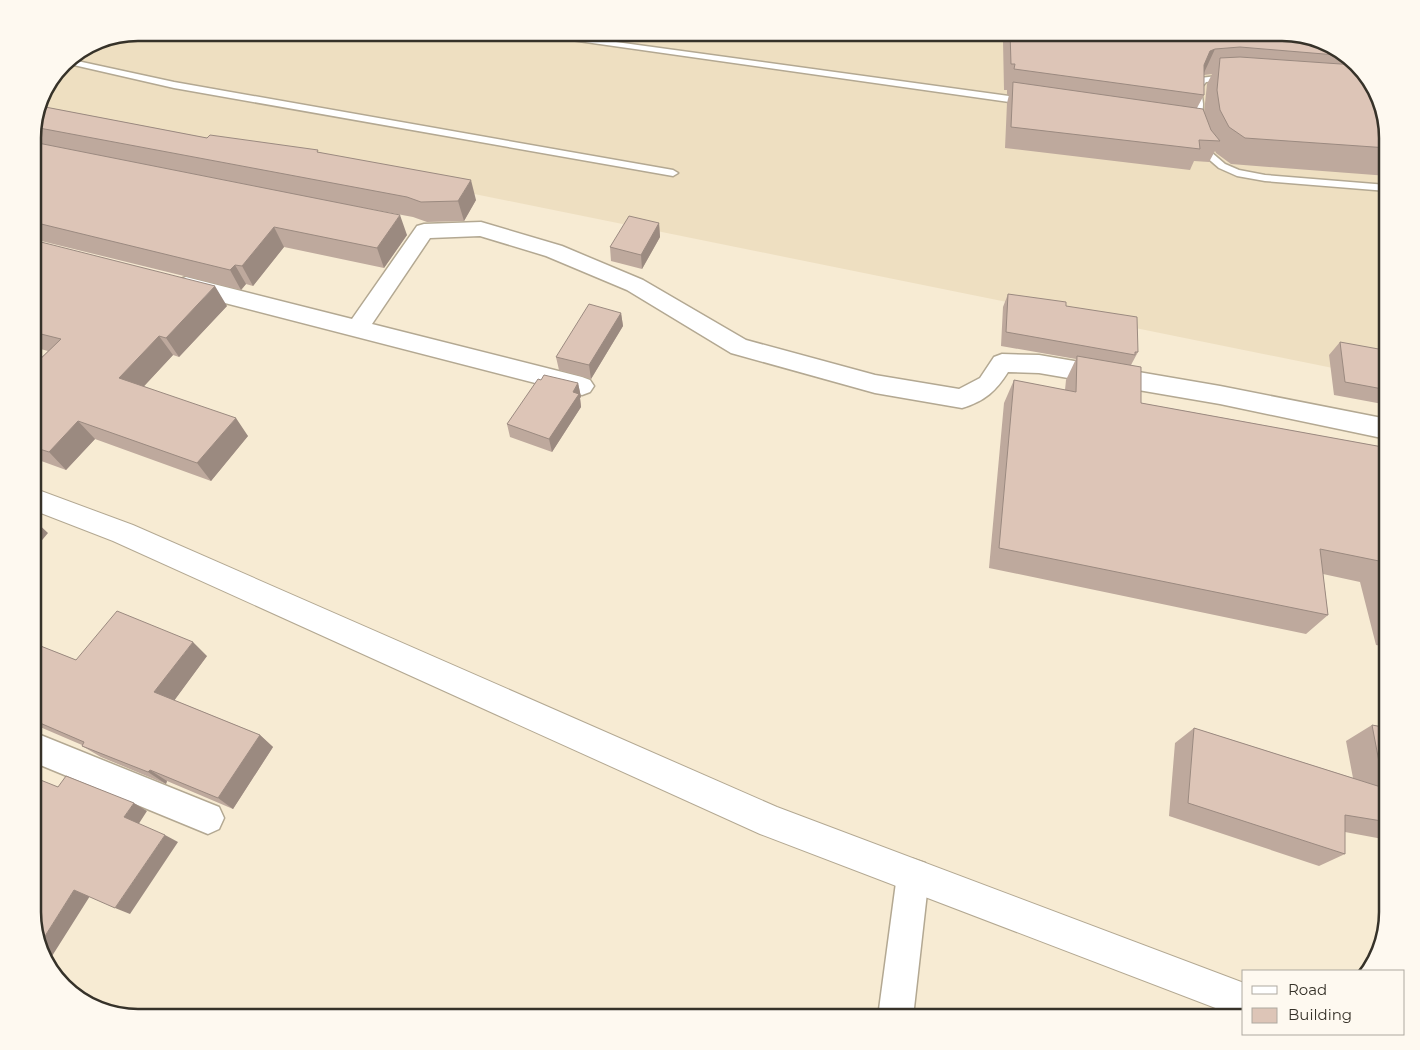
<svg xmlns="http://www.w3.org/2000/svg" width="1420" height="1050" viewBox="0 0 1420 1050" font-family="Montserrat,sans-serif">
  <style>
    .built { fill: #eedfc1 }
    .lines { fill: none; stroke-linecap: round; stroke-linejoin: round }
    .service-casing { stroke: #b3a892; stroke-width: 3 }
    .minor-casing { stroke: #b3a892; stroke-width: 3 }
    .tertiary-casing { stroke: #b3a892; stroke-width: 2 }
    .service { fill: #fff; fill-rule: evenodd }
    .minor { fill: #fff; fill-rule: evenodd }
    .tertiary { fill: #fff; fill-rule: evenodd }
    .wall { fill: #bea99d; fill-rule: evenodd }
    .shaded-wall { fill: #9b8a80 }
    .building { fill: #ddc5b7; stroke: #9b8a80 }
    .rim { fill: none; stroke: #363229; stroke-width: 2.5 }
  </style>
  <rect width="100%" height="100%" fill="#f7ebd3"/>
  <path class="built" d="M138 33H1282L1387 138V379L40 106 43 92 68 59 98 40Z"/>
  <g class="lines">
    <defs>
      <path id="service" d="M532 33H550L1024 98 1028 101 1024 104 536 35Z
        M68 59 174 82 673 170 678 173 673 176 174 88 65 63Z
        M1226 75 1229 76V80L1206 82 1201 88 1203 104 1202 125 1197 128 1194 127 1193 88 1200 78Z
        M1203 140 1206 141 1211 152 1225 164 1239 170 1265 175 1387 185V191L1265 181 1237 176 1219 168 1204 155 1198 143Z"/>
      <path id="minor" d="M481 222 562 246 643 280 746 340 875 375 959 389 980 378 994 357 1002 354 1039 355 1220 386 1382 418 1387 420V436L1382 438 1220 404 1039 373 1008 372C996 391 985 401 962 408L875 393 731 353 627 290 546 256 480 236 430 238 372 324 582 377 590 380 594 386 590 392 582 395 186 293 178 290 175 285 178 280 186 277 352 319 417 226 424 224Z
        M33 732 219 807 224 818 219 829 208 834 33 762Z
        M913 859 925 863 929 875 913 1017H878L897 875 901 863Z"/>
      <path id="tertiary" d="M33 488 133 525 777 807 1244 983V1017H1239L760 834 113 541 33 510Z"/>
    </defs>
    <use href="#service" class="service-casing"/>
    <use href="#minor" class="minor-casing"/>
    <use href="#tertiary" class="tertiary-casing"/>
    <use href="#service" class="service"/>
    <use href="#minor" class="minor"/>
    <use href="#tertiary" class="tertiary"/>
  </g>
  <path class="wall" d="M891 32H1282L1346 54 1377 92 1388 138V176L1231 164 1216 153 1215 151 1209 162 1194 161 1190 170 1005 148 1007 103 1009 95H1007V90H1004L1003 41 951 35 950 38ZM1212 74 1207 84 1204 113 1197 108 1204 95V75Z
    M40 106 207 138 319 152 476 200 464 221 427 222 413 217 332 202 407 235 384 268 284 247 253 286 246 284 241 290 33 239V131Z
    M659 223 660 237 642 269 611 261 610 247Z
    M33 240 227 306 179 357 173 355 144 386 248 436 211 481 95 439 66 470 33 458V366L48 351 33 347Z
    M1008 294 1066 306 1138 352 1131 365 1141 403 1388 448V647L1376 645 1360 582 1323 574 1328 615 1306 634 989 568 1004 403 1014 380 1065 390 1066 380 1076 359 1001 346 1003 307Z
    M621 313 623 326 591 379 559 370 556 357Z
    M1340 342 1388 357V405L1334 395 1329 355Z
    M541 380 578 383 581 397 580 398 581 407 552 452 510 437 507 424Z
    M33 643 76 660 207 656 174 700 260 735 273 747 233 809 167 781 166 784 101 757 82 746V745L33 724Z
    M1372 725 1388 728V840L1345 832V854L1319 866 1169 816 1175 743 1194 728 1353 778 1346 741Z"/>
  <path class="shaded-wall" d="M1215 49 1203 75 1198 77 1210 51Z
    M471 180 476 200 464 221 458 201Z
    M400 215 407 235 384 268 377 248Z
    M659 223 660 237 642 269 641 255Z
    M274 227 284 247 253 286 242 266Z
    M235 265 246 284 241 290 230 270Z
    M215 286 227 306 179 357 166 338Z
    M621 313 623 326 591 379 589 365Z
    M159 336 173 355 134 397 119 378Z
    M578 383 581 397 580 398 581 407 552 452 549 439Z
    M236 418 248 436 211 481 197 463Z
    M78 421 95 439 66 470 49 452Z
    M33 519 48 533 33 551Z
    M193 642 207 656 171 705 154 692Z
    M260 735 273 747 233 809 218 798Z
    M150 770 167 781 166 784 148 772Z
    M134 803 147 811 138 825 124 817Z
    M165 835 178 842 130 914 115 908Z
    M74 890 90 896 47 964 44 959 40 944Z"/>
  <path class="building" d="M1010 32H1282L1346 54 1348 56 1240 47 1215 49 1210 51 1204 65V95L1014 69 1015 64H1011Z
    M1240 57 1355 65 1377 92 1388 138V148L1245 138 1229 127 1220 110 1217 90 1220 58Z
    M1013 82 1203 109 1211 130 1220 141 1199 140 1200 149 1011 127Z
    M40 106 207 138 210 135 318 150 317 152 471 180 458 201 421 202 407 197 34 127Z
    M33 142 400 215 377 248 274 227 242 266 235 265 230 270 33 222Z
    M629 216 659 223 641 255 610 247Z
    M33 240 215 286 166 338 159 336 119 378 236 418 197 463 78 421 49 452 33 447V366L61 339 33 332Z
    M1008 294 1066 302V306L1137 317 1138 352H1135V355L1006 332Z
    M589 304 621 313 589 365 556 357Z
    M1340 342 1384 350 1385 357H1388V390L1345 382Z
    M1077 356 1141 367V403L1388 448V576L1384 562 1320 549 1328 615 999 548 1014 380 1076 392Z
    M544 375 578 383 573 392 579 394 549 439 507 424 538 379 541 380Z
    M117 611 193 642 154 692 260 735 218 798 150 770 148 772 82 746 84 742 33 720V643L76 660Z
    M1372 725 1388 728V822L1345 815V854L1188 803 1194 728 1384 788Z
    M66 776 134 803 124 817 165 835 115 908 74 890 40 944 33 919V777L58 787Z"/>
  <path d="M0 0H1420V1050H0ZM138 41H1282A97 97 0 0 1 1379 138V912A97 97 0 0 1 1282 1009H138A97 97 0 0 1 41 912V138A97 97 0 0 1 138 41Z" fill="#fef9f0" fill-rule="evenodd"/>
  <path class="rim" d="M138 41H1282A97 97 0 0 1 1379 138V912A97 97 0 0 1 1282 1009H138A97 97 0 0 1 41 912V138A97 97 0 0 1 138 41Z"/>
  <rect x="1242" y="970" width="162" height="65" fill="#fef9f0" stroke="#aea9a0"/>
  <rect x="1252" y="986" width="25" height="8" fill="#ffffff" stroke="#aea9a0"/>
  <text x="1288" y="995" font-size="15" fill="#363229">Road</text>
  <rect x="1252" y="1008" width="25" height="15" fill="#ddc5b7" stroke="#aea9a0"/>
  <text x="1288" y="1020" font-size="15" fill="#363229">Building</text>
</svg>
